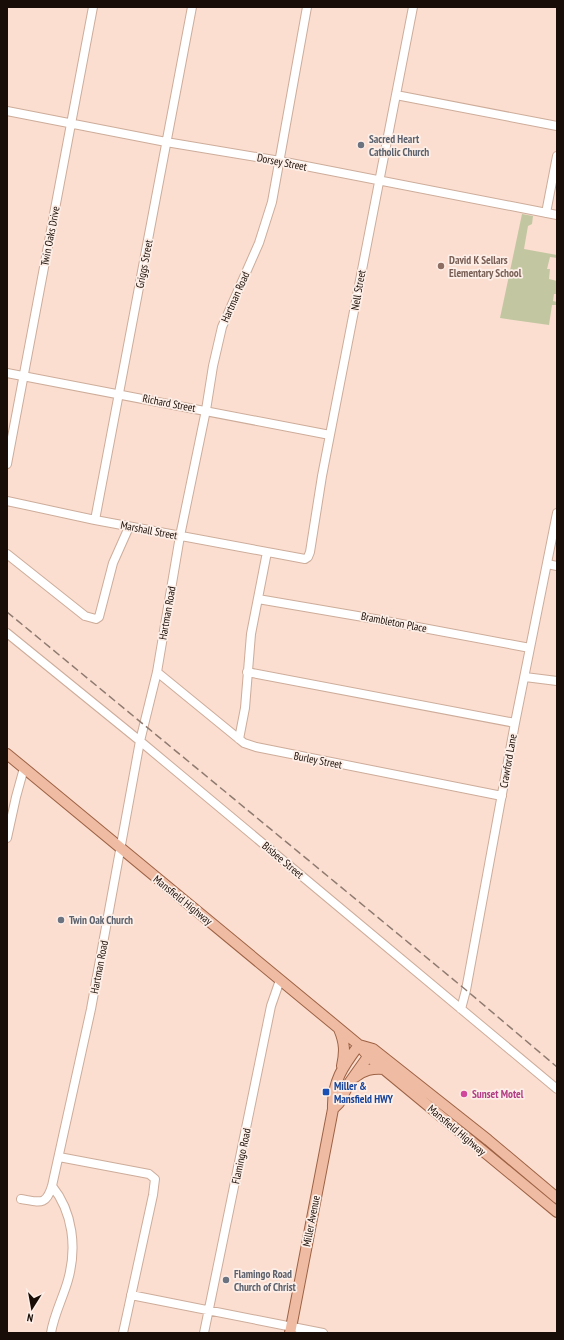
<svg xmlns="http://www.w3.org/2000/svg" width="564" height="1340" viewBox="0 0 564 1340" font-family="'PT Sans Narrow',sans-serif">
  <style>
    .green { fill: #c2c7a1 }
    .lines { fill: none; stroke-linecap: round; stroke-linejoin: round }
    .minor-casing { stroke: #cdac9a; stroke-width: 10 }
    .major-casing { stroke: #9d6245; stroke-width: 12 }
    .minor { stroke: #fff; stroke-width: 8 }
    .major { stroke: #efbca3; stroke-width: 10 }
    .rail { stroke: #8f7a70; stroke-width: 1.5; stroke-dasharray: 8 4; stroke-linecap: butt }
    .worship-dot { fill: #6b7280; stroke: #fdefe7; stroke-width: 1.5 }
    .education-dot { fill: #8d6e63; stroke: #fdefe7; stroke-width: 1.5 }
    .transit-dot { fill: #1a4fb4; stroke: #fdefe7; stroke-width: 1.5 }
    .hotel-dot { fill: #d1479c; stroke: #fdefe7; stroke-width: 1.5 }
    .labels { text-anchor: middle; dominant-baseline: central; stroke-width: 3.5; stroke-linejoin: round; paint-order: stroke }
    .worship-label { font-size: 11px; font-weight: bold; fill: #5b616d; stroke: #fdefe7; text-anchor: start }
    .street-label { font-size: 11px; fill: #190d07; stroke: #fdefe7 }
    .education-label { font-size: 11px; font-weight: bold; fill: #785e54; stroke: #fdefe7; text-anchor: start }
    .transit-label { font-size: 11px; font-weight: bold; fill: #164399; stroke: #fdefe7; text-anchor: start }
    .hotel-label { font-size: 11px; font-weight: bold; fill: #b23c85; stroke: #fdefe7; text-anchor: start }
  </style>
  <rect width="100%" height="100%" fill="#fbded0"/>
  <path class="green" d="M522 214 533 216 532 224 528 226 524 249 557 255V258L550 257 547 269H550L549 279 557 281V294H554L553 301 557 302V305H552L549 325 500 318Z"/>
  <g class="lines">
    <defs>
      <path id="minor" d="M396 95 557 126
        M7 111 166 142 280 161 557 215
        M546 213 557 156
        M7 373 330 435
        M7 464 93 7
        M7 501 95 520 305 559 308 557 310 552 322 476 413 7
        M95 520 192 7
        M7 554 85 616 96 619 99 617 113 563 129 527
        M547 564 557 566
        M258 599 375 619 530 648
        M7 633 140 741 557 1089
        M157 672 239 739 244 743 256 747 502 796
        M247 672 515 723
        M525 677 557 681
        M239 739 245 708 251 634 267 552
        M7 838 16 797 24 768
        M461 1009 466 990 515 723 557 513
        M59 1157 149 1174 155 1179 153 1195 123 1333
        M21 1199C40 1202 46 1206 52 1186L91 1009 140 741 157 672 180 536 206 410 213 366 222 327 259 243 272 202 307 7
        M131 1295 323 1333
        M51 1333C54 1314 63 1298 68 1280 77 1248 73 1212 52 1186
        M204 1333 271 1006 280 980"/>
      <path id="major" d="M7 754 359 1045 368 1056 557 1212
        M339 1029C345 1043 345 1052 342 1066
        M359 1045 373 1049 488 1140 557 1198
        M355 1077C364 1070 372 1068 384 1069
        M333 1109 339 1103 350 1082 372 1051
        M290 1333 333 1109C332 1082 343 1066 359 1045"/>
    </defs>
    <use href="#minor" class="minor-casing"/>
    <use href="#major" class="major-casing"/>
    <use href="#minor" class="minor"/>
    <use href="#major" class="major"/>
    <path class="rail" d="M7 612 466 990 557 1067"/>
  </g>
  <g class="worship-dot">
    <circle cx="361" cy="145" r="4"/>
    <circle cx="61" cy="920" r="4"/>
    <circle cx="226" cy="1280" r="4"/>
  </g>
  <circle class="education-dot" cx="441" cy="266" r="4"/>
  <rect class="transit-dot" x="322" y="1088" width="8" height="8" rx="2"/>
  <circle class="hotel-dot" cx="464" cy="1094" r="4"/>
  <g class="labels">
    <g class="worship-label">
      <text x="369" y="139">Sacred Heart<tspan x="369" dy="13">Catholic Church</tspan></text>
      <text x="69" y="920">Twin Oak Church</text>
      <text x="234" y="1274">Flamingo Road<tspan x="234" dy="13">Church of Christ</tspan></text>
    </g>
    <g class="street-label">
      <text transform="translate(282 162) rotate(11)">Dorsey Street</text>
      <text transform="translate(50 236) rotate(-79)">Twin Oaks Drive</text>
      <text transform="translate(144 264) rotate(-79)">Griggs Street</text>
      <text transform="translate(358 290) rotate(-80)">Nell Street</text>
      <text transform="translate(235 297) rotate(-66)">Hartman Road</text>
      <text transform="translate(169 403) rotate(11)">Richard Street</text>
      <text transform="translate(149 530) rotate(11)">Marshall Street</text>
      <text transform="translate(167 613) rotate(-80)">Hartman Road</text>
      <text transform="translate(394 622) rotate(11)">Brambleton Place</text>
      <text transform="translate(318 760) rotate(11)">Burley Street</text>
      <text transform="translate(508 761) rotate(-80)">Crawford Lane</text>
      <text transform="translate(283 860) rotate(40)">Bisbee Street</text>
      <text transform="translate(183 900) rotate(39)">Mansfield Highway</text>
      <text transform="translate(99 967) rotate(-79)">Hartman Road</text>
      <text transform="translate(457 1130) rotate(40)">Mansfield Highway</text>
      <text transform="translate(241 1156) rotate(-78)">Flamingo Road</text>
      <text transform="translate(311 1221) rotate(-79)">Miller Avenue</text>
    </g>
    <g class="education-label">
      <text x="449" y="260">David K Sellars<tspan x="449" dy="13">Elementary School</tspan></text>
    </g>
    <g class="transit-label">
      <text x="334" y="1086">Miller &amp;<tspan x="334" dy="13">Mansfield HWY</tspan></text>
    </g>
    <g class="hotel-label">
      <text x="472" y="1094">Sunset Motel</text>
    </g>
  </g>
  <rect width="564" height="1340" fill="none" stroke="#190d07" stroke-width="16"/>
  <g transform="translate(32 1308) rotate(191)" stroke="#fdefe7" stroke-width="3" paint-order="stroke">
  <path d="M0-3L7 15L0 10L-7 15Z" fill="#190d07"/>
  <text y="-6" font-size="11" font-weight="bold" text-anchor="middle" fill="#190d07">N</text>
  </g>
</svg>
